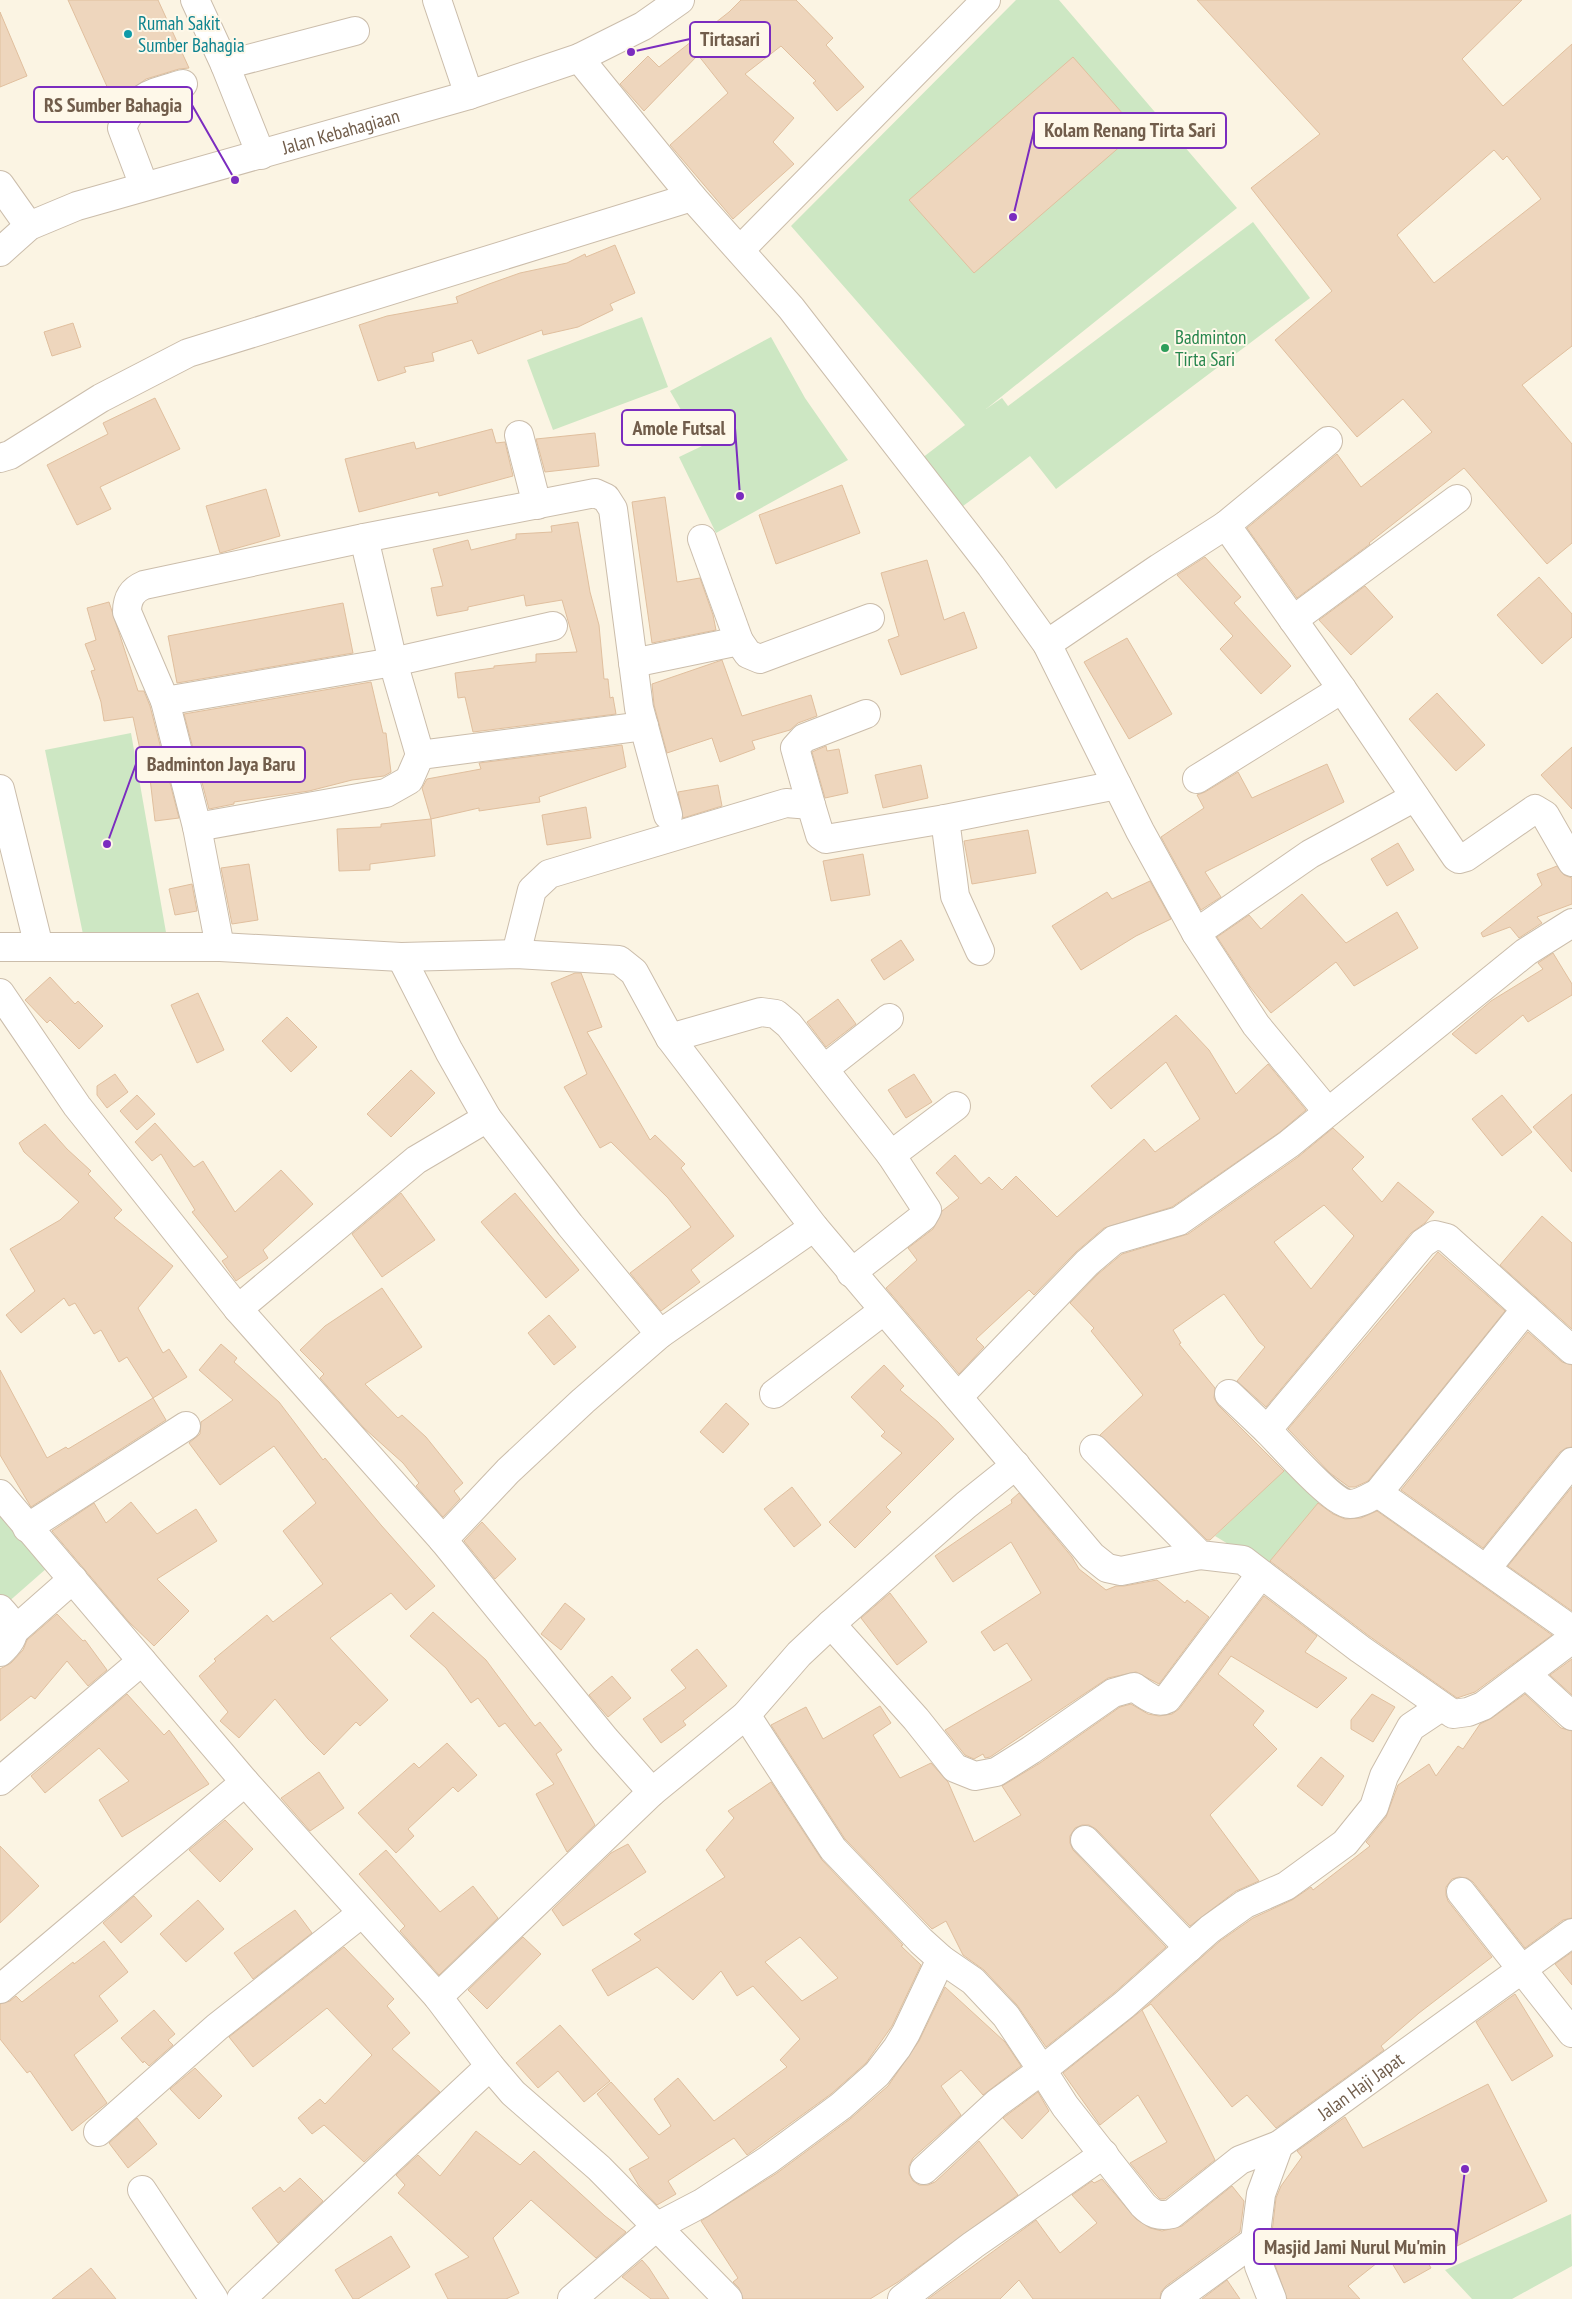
<svg xmlns="http://www.w3.org/2000/svg" width="1572" height="2299" viewBox="0 0 1572 2299" font-family="'PT Sans Narrow',sans-serif">
  <style>
    .green { fill: #cde7c3 }
    .building { fill: #eed6bd; stroke: #e0bf9e; fill-rule: evenodd }
    .lines { fill: none; stroke-linecap: round; stroke-linejoin: round }
    .minor-casing { stroke: #cbbdab; stroke-width: 30 }
    .minor { stroke: #fff; stroke-width: 28 }
    .culture-dot { fill: #0f9aa8; stroke: #fef8e9; stroke-width: 2 }
    .leisure-dot { fill: #2e9e5b; stroke: #fef8e9; stroke-width: 2 }
    .labels { text-anchor: middle; dominant-baseline: central; stroke-width: 4; stroke-linejoin: round; paint-order: stroke }
    .culture-label { font-size: 19px; fill: #0d838f; stroke: #fef8e9; text-anchor: start }
    .street-label { font-size: 19px; fill: #715d4b; stroke: #fef8e9 }
    .leisure-label { font-size: 19px; fill: #27864d; stroke: #fef8e9; text-anchor: start }
    .leader { fill: none; stroke: #7b2cbf; stroke-width: 2 }
    .callout-dot { fill: #7b2cbf; stroke: #fef8e9; stroke-width: 2 }
    .callout { fill: #fef8e9; stroke: #7b2cbf; stroke-width: 2 }
    .callout-label { font-size: 20px; text-anchor: middle; font-weight: bold; fill: #715d4b }
  </style>
  <rect width="100%" height="100%" fill="#fbf4e3"/>
  <path class="green" d="M1016 0H1059L1237 208 986 409 1002 398 1008 406 1253 222 1310 298 1056 489 1030 456 951 515 913 465 965 425 791 226Z
    M642 317 668 387 553 430 527 360Z
    M771 337 805 398 848 460 716 533 679 457 702 446 670 391Z
    M131 733 167 938 84 939 45 750Z
    M1286 1468 1320 1501 1266 1567 1215 1536Z
    M0 1515 47 1568 6 1604 0 1597Z
    M1571 2214 1572 2266 1512 2299H1472L1445 2270Z"/>
  <path class="building" d="M68 0H158L189 68 179 69 146 79 114 102Z
    M741 0H796L833 38 826 45 864 87 837 111 813 83 816 81 781 46 745 74 794 118 773 142 794 164 733 219 670 145 728 93 698 55 644 111 620 84 648 56 659 67 729 12Z
    M1197 0H1522L1462 59 1503 106 1572 44V346L1522 385 1572 444V543L1547 564 1464 468 1369 543 1370 544 1297 598 1247 528 1337 454 1361 487 1432 432 1403 399 1357 437 1275 340 1332 291 1251 188 1320 134ZM1494 150 1503 160 1507 156 1541 199 1434 283 1397 235Z
    M0 12 27 76 0 87Z
    M1073 57 1138 131 974 273 909 200Z
    M615 245 635 293 610 304 613 310 578 327 543 335 542 330 478 354 472 340 432 353 434 361 404 367 406 372 378 381 359 325 387 316 458 303 456 297 489 284 520 273 567 263 585 254 586 257Z
    M73 323 81 347 52 356 44 332Z
    M155 398 180 449 100 487 111 509 77 525 47 465 108 434 103 423Z
    M492 429 496 443 505 442 513 476 439 496 438 492 359 512 345 459 414 442 416 449Z
    M595 433 599 466 545 472 536 439Z
    M842 485 860 533 776 564 759 515Z
    M266 489 280 536 220 553 206 506Z
    M665 497 677 582 700 578 713 615 716 630 652 643 632 502Z
    M578 522 590 592 599 625 604 679H608L610 698 613 697 616 714 473 732 465 697 458 698 455 673 494 668V666L536 662V654L577 652 562 600 526 606 524 595 468 607V610L437 616 431 588 443 586 433 549 468 540 471 550 516 539V534L552 532 551 526Z
    M1205 557 1241 597 1234 603 1291 666 1261 694 1220 649 1233 636 1177 575Z
    M927 560 944 620 964 612 977 648 901 675 888 640 899 636 881 573Z
    M1539 577 1572 614V637L1542 664 1497 615Z
    M1365 586 1393 617 1351 655 1319 620Z
    M109 602 138 691H144L150 706 179 818 155 821 147 753 141 754 133 717 104 721 101 702 91 671 95 670 85 644 96 640 87 608Z
    M343 603 353 653 177 683 168 636Z
    M1127 638 1172 714 1129 739 1084 662Z
    M722 660 742 716 811 695 817 716 798 723 790 730 752 741 755 749 720 762 712 738 667 753 654 705 652 684Z
    M371 682 383 733H386L391 772 384 776 352 780 309 791 234 802V804L209 809 184 714Z
    M1437 693 1485 745 1456 771 1409 719Z
    M622 745 626 767 539 797 540 802 479 811V808L431 819 422 788 427 779 481 769 479 763Z
    M826 746 827 751 839 749 848 793 825 798 812 752Z
    M1572 747V809L1541 775Z
    M1327 764 1344 802 1205 872 1221 897 1201 910 1161 837 1204 808 1197 795 1205 792 1238 772 1252 798Z
    M921 765 928 798 883 808 875 775Z
    M718 785 722 806 683 818 678 792Z
    M586 807 591 838 547 845 542 815Z
    M431 819 435 856 370 864V870L339 871 337 829 381 827V824Z
    M1028 830 1036 873 972 884 964 841Z
    M1398 843 1414 870 1387 886 1371 859Z
    M863 854 870 895 831 901 823 861Z
    M249 864 258 920 232 924 221 868Z
    M1557 866 1564 875 1572 878V904L1537 917 1542 923 1519 938 1510 927 1483 937 1481 933 1542 885 1537 874Z
    M1150 881 1171 919 1136 936 1081 970 1052 926 1107 892 1112 899Z
    M192 884 197 911 175 915 169 889Z
    M1302 894 1346 943 1397 912 1418 948 1354 986 1336 962 1271 1013 1250 987 1217 937 1249 915 1261 929Z
    M901 940 914 960 884 980 871 960Z
    M1553 953 1572 984V995L1528 1022 1523 1015 1476 1054 1452 1034 1491 1001 1543 969 1538 963Z
    M575 973H581L602 1027 587 1032 650 1140 655 1135 685 1164 681 1168 734 1236 691 1270 700 1282 661 1311 630 1273 691 1227 668 1198 611 1142 600 1148 564 1087 587 1074 551 983Z
    M50 977 75 1004 78 1001 103 1026 79 1049 50 1020 47 1023 25 1000Z
    M198 993 224 1050 197 1063 171 1005Z
    M838 999 856 1024 826 1047 807 1022Z
    M1176 1015 1209 1050 1236 1094 1268 1064 1306 1110 1280 1132 1172 1207 1104 1228 1076 1252 1034 1295 1029 1290 976 1339 984 1347 959 1374 886 1288 917 1260 908 1248 933 1229 942 1211 959 1198 936 1173 955 1155 981 1184 989 1177 1002 1190 1016 1176 1057 1217 1144 1139 1155 1152 1200 1119 1166 1062 1111 1109 1091 1086Z
    M287 1017 317 1047 291 1072 262 1041Z
    M411 1070 435 1093 391 1137 367 1114Z
    M115 1074 128 1092 107 1108 97 1095V1086Z
    M914 1074 932 1102 906 1118 888 1090Z
    M1572 1094V1172L1533 1127Z
    M137 1095 155 1114 137 1130 120 1111Z
    M1502 1095 1532 1132 1502 1156 1472 1119Z
    M155 1123 194 1167 203 1161 235 1212 281 1170 313 1204 263 1250 268 1258 236 1281 222 1261 228 1257 192 1212 195 1210 161 1154 152 1161 135 1142Z
    M45 1124 67 1149 91 1171 88 1174 122 1210 114 1218 173 1266 138 1308 163 1353 169 1349 187 1377 153 1398 127 1357 119 1362 101 1330 94 1334 75 1303 69 1306 64 1298 21 1333 6 1315 35 1291 10 1249 60 1220 79 1202 24 1152 19 1143Z
    M1333 1128 1364 1157 1352 1169 1382 1202 1398 1182 1434 1212 1425 1223 1411 1233 1266 1407 1237 1381 1265 1347 1259 1342 1224 1294 1173 1330 1181 1343 1179 1344 1215 1388 1214 1398 1218 1405 1284 1471 1210 1540H1207L1100 1435 1143 1395 1091 1331 1094 1328 1070 1303 1098 1274 1122 1254 1188 1234 1298 1157ZM1324 1205 1354 1236 1311 1289 1274 1242Z
    M401 1193 435 1240 382 1277 352 1234Z
    M515 1193 579 1270 546 1298 481 1222Z
    M1542 1216 1572 1243V1329L1500 1265Z
    M1438 1252 1505 1311 1368 1481 1355 1487H1349L1330 1473 1288 1429Z
    M382 1288 422 1347 365 1384 398 1418 402 1415 426 1437 463 1483 454 1491 460 1499 443 1517 416 1486 419 1483 403 1463 364 1428 320 1378 324 1374 300 1350 325 1326Z
    M549 1315 576 1347 554 1365 528 1333Z
    M1528 1332 1562 1362 1572 1365V1447L1566 1448 1560 1452 1483 1548 1401 1490Z
    M221 1344 237 1358 234 1362 279 1402 323 1460 325 1458 381 1525 435 1586 406 1610 391 1593 330 1638 388 1700 360 1726 356 1722 324 1755 308 1739 275 1699 239 1738 220 1721 228 1712 199 1676 216 1661 214 1659 267 1615 273 1622 323 1584 283 1531 316 1503 274 1446 220 1485 189 1443 200 1434 201 1422 233 1400 199 1370Z
    M884 1365 904 1386 900 1390 938 1422 954 1439 886 1507 891 1512 855 1548 829 1522 902 1453 881 1436 885 1432 851 1397Z
    M0 1370 47 1458 66 1447 68 1449 153 1398 166 1420 31 1507 0 1455Z
    M726 1403 749 1424 723 1453 700 1432Z
    M792 1487 821 1525 794 1547 764 1509Z
    M1572 1487V1611L1508 1566Z
    M1019 1493 1072 1557 1079 1569 1106 1590 1116 1586H1124L1157 1580 1185 1603 1187 1600 1209 1617 1159 1684 1136 1672 1108 1678 990 1757 985 1758 983 1754 974 1759 965 1755 945 1730 1032 1680 1007 1643 994 1651 981 1632 1041 1593 1011 1542 953 1582 935 1556 1012 1503 1011 1500Z
    M131 1502 157 1534 196 1509 217 1541 157 1579 189 1611 154 1646 129 1622 52 1531 94 1503 106 1523Z
    M1318 1503 1333 1514 1345 1519 1361 1518 1377 1511 1552 1635 1475 1692 1457 1698 1369 1636 1270 1561Z
    M482 1522 516 1559 495 1579 464 1541Z
    M890 1593 927 1642 897 1665 861 1618Z
    M1264 1596 1317 1636 1305 1652 1347 1678 1317 1708 1231 1656 1218 1674 1264 1711 1253 1725 1277 1749 1210 1815 1259 1881 1236 1891 1190 1926 1096 1829 1089 1825H1082L1075 1828 1070 1836V1843L1073 1850 1166 1947 1114 1993 1046 2047 1017 2005 984 1970 963 1955 946 1921 932 1929 845 1839 771 1725 806 1707 823 1739 880 1706 891 1723 873 1735 900 1778 931 1763 948 1782 974 1842 1021 1815 1002 1786 1040 1763 1120 1707 1131 1704 1148 1714 1159 1716 1172 1714 1179 1709Z
    M565 1603 585 1619 561 1650 541 1634Z
    M433 1612 486 1660 535 1726 540 1722 562 1750 556 1754 595 1825 567 1852 536 1794 554 1784 505 1723 499 1727 478 1698 471 1703 446 1668 410 1636Z
    M57 1614 83 1641 85 1640 107 1670 88 1686 67 1661 35 1699 31 1696 0 1721V1669L11 1663 23 1650 27 1640Z
    M697 1649 727 1686 683 1721 686 1725 661 1743 643 1719 686 1688 671 1670Z
    M1572 1659V1695L1550 1675Z
    M612 1676 631 1698 608 1717 589 1695Z
    M127 1694 164 1735 169 1730 209 1784 122 1837 99 1800 129 1781 99 1748 45 1793 31 1776Z
    M1372 1694 1395 1707 1373 1742 1351 1729V1720Z
    M1525 1694 1561 1728 1572 1731V1918L1563 1920 1525 1948 1473 1882 1467 1878 1459 1877 1452 1879 1446 1887V1895L1448 1901 1492 1957 1419 2013 1381 2046 1384 2050 1276 2128 1247 2095 1232 2107 1151 2004 1142 2010 1220 1941 1253 1918 1292 1900 1311 1887 1313 1890 1370 1846 1366 1842 1386 1817 1398 1785 1429 1764 1436 1776 1458 1746 1463 1749 1480 1724 1492 1718Z
    M447 1743 477 1775 458 1792 453 1787 408 1829 414 1836 396 1853 358 1813 414 1763 419 1768Z
    M1321 1757 1344 1776 1322 1806 1297 1786Z
    M319 1772 344 1808 310 1831 281 1798Z
    M771 1782 822 1860 903 1945 901 1946 921 1965 892 2026 866 2063 831 2094 747 2155 734 2138 668 2181 676 2194 657 2205 639 2186 629 2169 649 2158 597 2094 611 2082 659 2135 671 2126 654 2099 678 2078 714 2121 787 2067 780 2060 800 2039 753 1986 737 1996 721 1971 693 2000 657 1967 608 1996 592 1970 641 1940 634 1934 725 1877 706 1850 734 1818 728 1811ZM800 1937 838 1978 802 2001 765 1962Z
    M225 1820 253 1849 220 1882 189 1850Z
    M628 1844 646 1872 563 1926 552 1910 611 1853Z
    M0 1846 39 1886 0 1923Z
    M386 1850 440 1912 473 1886 498 1918 439 1975 400 1931 405 1926 359 1874Z
    M134 1896 152 1916 121 1943 103 1923Z
    M198 1900 224 1929 186 1962 160 1934Z
    M295 1910 312 1933 253 1979 234 1953Z
    M523 1937 541 1954 487 2009 468 1990Z
    M104 1941 128 1972 99 1996 118 2021 74 2055 107 2103 72 2131 30 2071 27 2073 0 2039V2004L10 2001 16 1996 22 2002 73 1962 74 1964Z
    M344 1947 394 1999 387 2006 410 2033 392 2049 440 2092 364 2162 324 2125 312 2134 298 2118 320 2099 325 2104 372 2055 327 2008 253 2067 229 2037Z
    M1572 1952V1985L1555 1964Z
    M945 1987 1005 2042 1021 2066 983 2095 961 2070 941 2086 961 2115 913 2158 909 2166V2174L913 2181 919 2185H928L935 2182 979 2141 1018 2195 898 2282 870 2299H743L739 2288 733 2282 738 2278 701 2221 777 2173 850 2119 888 2086 919 2041Z
    M1515 1994 1553 2056 1512 2081 1476 2022Z
    M154 2010 175 2034 168 2040 173 2045 149 2066 144 2061 143 2063 121 2038Z
    M1142 2010 1215 2160 1165 2199H1160L1155 2194 1130 2163 1167 2142 1138 2095 1100 2125 1063 2073Z
    M560 2025 610 2081 584 2102 558 2071 538 2088 516 2063Z
    M195 2068 222 2096 199 2119 170 2089Z
    M1488 2084 1547 2201 1427 2261 1431 2268 1404 2283 1387 2255 1348 2286 1360 2299H1287L1274 2262 1271 2241 1276 2198 1281 2186 1302 2157 1297 2151 1345 2117 1363 2148Z
    M1038 2092 1049 2111 1022 2139 1003 2118Z
    M137 2118 157 2144 128 2168 109 2143Z
    M476 2131 520 2165 534 2151 605 2216 626 2232 596 2258 531 2200 493 2238 519 2293 506 2299H448L435 2274 469 2257 398 2193 405 2185 396 2175 418 2155 440 2176Z
    M300 2178 323 2201 278 2243 252 2208 280 2187 284 2192Z
    M1102 2179 1136 2219 1150 2228 1162 2231 1182 2226 1232 2186 1244 2201 1240 2232 1166 2286 1161 2292 1160 2299H1033L1019 2280 1000 2299H928L1036 2220 1060 2253 1097 2223 1072 2195 1092 2181 1094 2183Z
    M391 2236 410 2267 358 2299H353L335 2270Z
    M642 2260 649 2268 669 2299H651L622 2277Z
    M91 2268 116 2299H52Z
    M1227 2280 1240 2299H1202Z"/>
  <g class="lines">
    <defs>
      <g id="minor">
        <path d="M195 0 225 65 261 155"/>
        <path d="M437 0 469 95"/>
        <path d="M579 58 692 197 791 308 991 566 1047 644 1140 831 1196 933 1256 1025 1328 1112"/>
        <path d="M225 65 355 31"/>
        <path d="M0 185 29 226"/>
        <path d="M144 186 122 128C136 94 150 94 183 84"/>
        <path d="M740 250 986 0"/>
        <path id="s1" d="M0 252 29 226 77 206 469 95 579 58 643 26 680 0"/>
        <path d="M519 435 537 505"/>
        <path d="M0 458 10 455 101 398 188 353 692 197"/>
        <path d="M1226 525 1342 689 1456 857 1459 859 1466 857 1535 809 1545 815 1572 862"/>
        <path d="M364 538 393 662 420 755"/>
        <path d="M702 539 739 641"/>
        <path d="M1293 620 1457 499"/>
        <path d="M1047 644 1159 568 1226 525 1328 441"/>
        <path d="M633 663 739 641 748 654 760 659 870 618"/>
        <path d="M165 701 393 662 553 626"/>
        <path d="M1197 779 1342 689"/>
        <path d="M0 789 39 947"/>
        <path d="M811 805 795 748 804 738 866 714"/>
        <path d="M945 819 955 896 980 951"/>
        <path d="M197 827 386 793 409 780 420 755 644 726"/>
        <path d="M1196 933 1310 854 1415 797"/>
        <path d="M0 947H220L401 957 516 954 619 960 634 972 670 1038 814 1227 1092 1556 1107 1568 1121 1571 1200 1555"/>
        <path d="M220 947 197 827 165 701 127 612C127 599 132 590 144 585L364 538 595 493 606 498 613 509 639 708 668 815"/>
        <path d="M516 954 532 890 549 874 786 803 811 805 820 835 826 839 945 819 1117 785"/>
        <path d="M0 993 77 1106 238 1309 443 1540 605 1739 652 1792"/>
        <path d="M670 1038 761 1012 776 1014 789 1025 891 1155 927 1210 923 1217 851 1273"/>
        <path d="M824 1069 889 1018"/>
        <path d="M891 1155 956 1106"/>
        <path d="M1435 1235 1447 1238 1526 1309 1378 1493C1370 1497 1360 1504 1350 1504 1333 1504 1281 1444 1267 1430L1423 1243Z"/>
        <path d="M238 1309 416 1160 487 1118 449 1051 401 957"/>
        <path d="M1526 1309 1572 1350"/>
        <path d="M660 1334 814 1227"/>
        <path d="M774 1394 883 1311"/>
        <path d="M1229 1394 1267 1430"/>
        <path d="M958 1397 1087 1263 1114 1240 1179 1221 1289 1144 1526 952 1572 923"/>
        <path d="M1094 1449 1200 1555 1243 1560 1360 1649 1453 1714 1468 1712 1483 1706 1572 1639"/>
        <path d="M1378 1493 1572 1630"/>
        <path d="M0 1494 245 1782 438 1997 490 2066 513 2093 599 2168 728 2299"/>
        <path d="M27 1528 186 1426"/>
        <path d="M443 1540 508 1471 583 1401 660 1334 570 1225 487 1118"/>
        <path d="M1486 1569 1572 1462"/>
        <path d="M0 1609C16 1626 19 1635 0 1652"/>
        <path d="M831 1624 916 1719 955 1768 975 1776 996 1772 1031 1750 1113 1693 1134 1687C1143 1693 1156 1705 1167 1699L1261 1574"/>
        <path d="M14 1631 73 1579"/>
        <path d="M1526 1674 1572 1716"/>
        <path d="M746 1715 833 1849 921 1941 941 1959 973 1981 1006 2016 1042 2070 997 2103 924 2170"/>
        <path d="M0 1781 142 1661"/>
        <path d="M1085 1840 1189 1948"/>
        <path d="M1461 1892 1572 2033"/>
        <path d="M0 1989 245 1782"/>
        <path d="M438 1997 652 1792 746 1715 799 1654 831 1624 966 1505 1016 1465"/>
        <path d="M98 2132 217 2027 362 1913"/>
        <path d="M1279 2145 1240 2160 1172 2214C1159 2217 1152 2214 1143 2205L1065 2106 1042 2070 1124 2005 1210 1929 1245 1904 1286 1886 1345 1843 1374 1807 1384 1776 1411 1727 1441 1707"/>
        <path d="M142 2190 214 2299"/>
        <path d="M241 2299 490 2066"/>
        <path d="M572 2299 656 2227 702 2203 768 2160 841 2106 877 2074 897 2048 906 2033 941 1959"/>
        <path d="M902 2299 973 2245 1104 2154"/>
        <path d="M1175 2299 1255 2241"/>
        <path id="s2" d="M1272 2299 1259 2266 1255 2241 1261 2194 1279 2145 1572 1933"/>
      </g>
    </defs>
    <use href="#minor" class="minor-casing"/>
    <use href="#minor" class="minor"/>
  </g>
  <circle class="culture-dot" cx="128" cy="34" r="5"/>
  <circle class="leisure-dot" cx="1165" cy="348" r="5"/>
  <g class="labels">
    <g class="culture-label">
      <text x="138" y="23">Rumah Sakit<tspan x="138" dy="22">Sumber Bahagia</tspan></text>
    </g>
    <g class="street-label">
      <text stroke="none"><textPath href="#s1" startOffset="365">Jalan Kebahagiaan</textPath></text>
      <text stroke="none"><textPath href="#s2" startOffset="261">Jalan Haji Japat</textPath></text>
    </g>
    <g class="leisure-label">
      <text x="1175" y="337">Badminton<tspan x="1175" dy="22">Tirta Sari</tspan></text>
    </g>
  </g>
  <path class="leader" d="M631 52L690 39M235 180L192 105M1013 217L1034 130M740 496L735 428M107 844L136 764M1465 2169L1456 2247"/>
  <g class="callout-dot">
    <circle cx="631" cy="52" r="5"/>
    <circle cx="235" cy="180" r="5"/>
    <circle cx="1013" cy="217" r="5"/>
    <circle cx="740" cy="496" r="5"/>
    <circle cx="107" cy="844" r="5"/>
    <circle cx="1465" cy="2169" r="5"/>
  </g>
  <g class="callout">
    <rect x="690" y="22" width="80" height="35" rx="5"/>
    <rect x="34" y="87" width="158" height="35" rx="5"/>
    <rect x="1034" y="113" width="192" height="35" rx="5"/>
    <rect x="622" y="410" width="113" height="35" rx="5"/>
    <rect x="136" y="747" width="169" height="35" rx="5"/>
    <rect x="1254" y="2229" width="202" height="35" rx="5"/>
  </g>
  <g class="callout-label">
    <text x="730" y="46">Tirtasari</text>
    <text x="113" y="112">RS Sumber Bahagia</text>
    <text x="1130" y="137">Kolam Renang Tirta Sari</text>
    <text x="679" y="435">Amole Futsal</text>
    <text x="221" y="771">Badminton Jaya Baru</text>
    <text x="1355" y="2254">Masjid Jami Nurul Mu'min</text>
  </g>
</svg>
